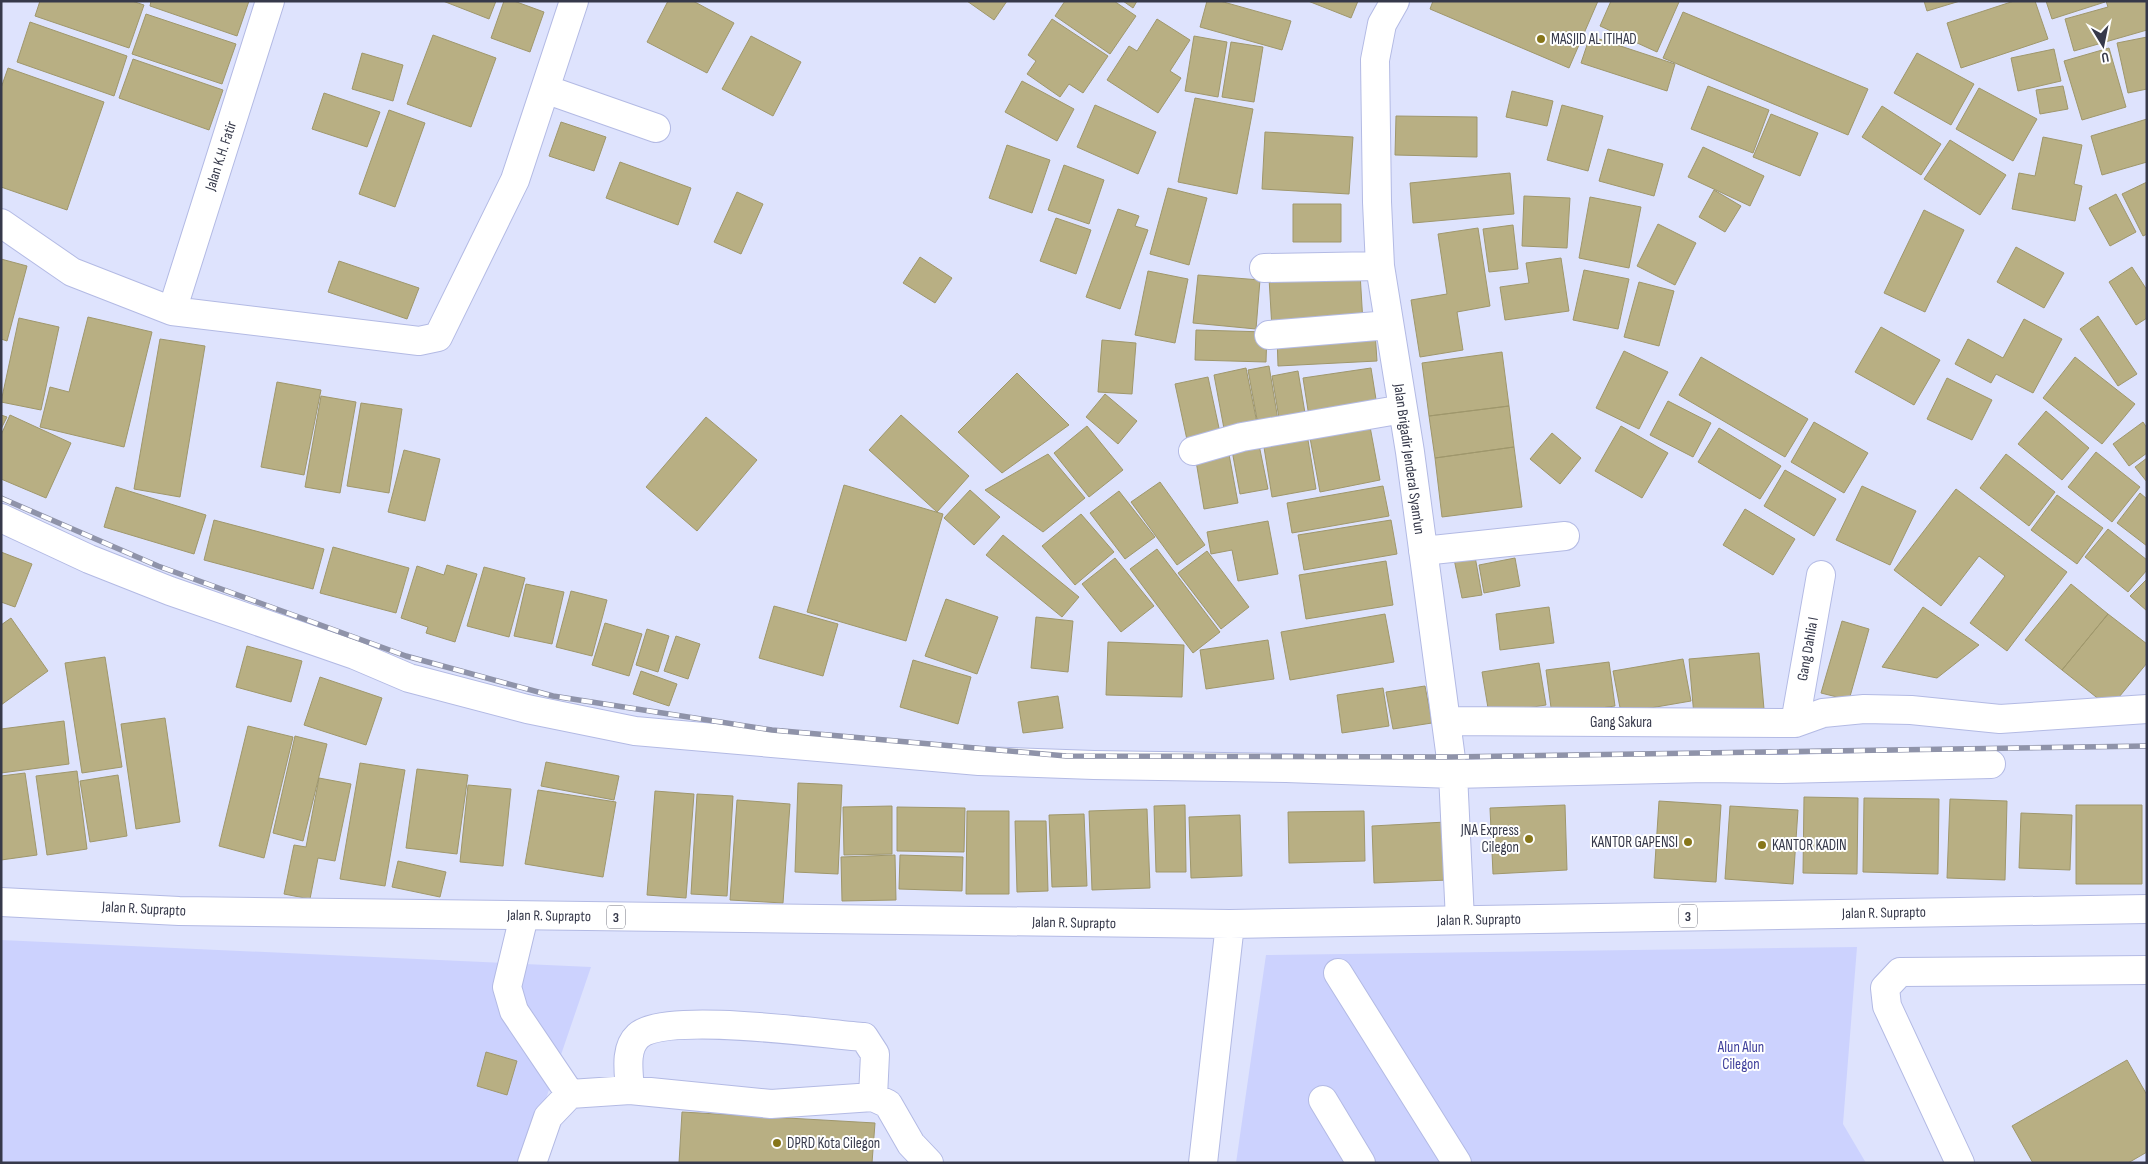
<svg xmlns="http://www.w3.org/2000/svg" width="2148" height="1164" viewBox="0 0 2148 1164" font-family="'Sofia Sans Condensed',sans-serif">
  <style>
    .green { fill: #ccd2fe }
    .building { fill: #b8af83; stroke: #9f976c }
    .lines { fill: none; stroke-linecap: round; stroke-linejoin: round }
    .minor-casing { stroke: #b3bae4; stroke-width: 30 }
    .highway-casing { stroke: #b3bae4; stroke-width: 30 }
    .minor { stroke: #fff; stroke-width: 28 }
    .highway { stroke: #fff; stroke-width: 28 }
    .rail-casing { stroke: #8f93a9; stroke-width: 5.5 }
    .rail { stroke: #fff; stroke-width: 4; stroke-dasharray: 11; stroke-linecap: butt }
    .poi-dot { fill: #87761a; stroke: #fff; stroke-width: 2 }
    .labels { text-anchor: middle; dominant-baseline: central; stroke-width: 4; stroke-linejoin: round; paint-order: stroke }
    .shield { fill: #fff; stroke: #727480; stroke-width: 1 }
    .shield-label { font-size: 14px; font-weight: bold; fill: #36394a }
    .poi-label { font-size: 15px; fill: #36394a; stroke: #fff; text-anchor: start }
    .street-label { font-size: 15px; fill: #36394a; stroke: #fff }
    .park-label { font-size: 15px; fill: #41419c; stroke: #fff }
  </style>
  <rect width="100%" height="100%" fill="#dee3fd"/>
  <path class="green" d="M1 940 591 967 524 1163H1Z
    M1857 947 1843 1124 1866 1163H1236L1266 955Z"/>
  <path class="building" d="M40 1H132L144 5 129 48 35 16Z
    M151 1H249L237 36 150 6Z
    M443 1H496L489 19Z
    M504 1H514L544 12 530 52 491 38Z
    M668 1H693L734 23 707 73 647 42Z
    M967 1H1007L994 20Z
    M1065 1H1114L1136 16 1110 54 1055 16Z
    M1123 1H1137L1133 8Z
    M1207 1H1220L1291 21 1282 50 1200 27Z
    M1308 1H1358L1351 18Z
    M1433 1H1598L1569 68 1430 9Z
    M1611 1H1677L1679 2 1657 52 1600 26Z
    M1924 1H1960L1927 11Z
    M2014 1H2035L2048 39 1961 68 1947 23Z
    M2046 1H2105V2L2052 19Z
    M2106 1H2147V30L2074 51 2065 19 2108 7Z
    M1683 12 1868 89 1848 135 1663 58Z
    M146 14 236 44 222 84 132 54Z
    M1052 19 1108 56 1083 93 1069 84 1060 97 1027 74 1036 61 1028 55Z
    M1157 19 1190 40 1170 71 1181 78 1158 113 1107 80 1129 46 1137 51Z
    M30 22 127 56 114 96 17 62Z
    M433 35 496 58 471 127 407 104Z
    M751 36 801 62 773 116 722 89Z
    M1194 36 1227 42 1218 97 1185 91Z
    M1590 36 1675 64 1667 91 1581 63Z
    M2147 37V89L2128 93 2117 43Z
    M1231 42 1263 47 1254 102 1222 97Z
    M2109 48 2126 107 2082 120 2064 61Z
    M2054 49 2061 81 2018 91 2011 58Z
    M362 53 403 65 393 101 352 89Z
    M1917 53 1974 84 1951 125 1894 93Z
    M133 59 223 90 209 130 119 98Z
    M8 68 104 102 67 210 1 187V88Z
    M1022 81 1074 109 1057 141 1005 112Z
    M1708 86 1769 110 1753 153 1691 129Z
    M2063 86 2068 109 2040 114 2036 90Z
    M1979 88 2037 119 2013 161 1956 129Z
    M1512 91 1553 101 1547 126 1506 117Z
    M324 93 380 112 367 147 312 129Z
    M1195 98 1253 109 1237 194 1178 182Z
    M1095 105 1156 132 1138 174 1077 147Z
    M1562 105 1603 116 1588 171 1547 160Z
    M1882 106 1941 144 1921 175 1862 137Z
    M389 110 425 123 395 207 359 194Z
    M1771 114 1818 133 1800 176 1753 157Z
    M1396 116 1477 117V157L1395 155Z
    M2147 119V162L2102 175 2091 136Z
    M561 122 606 137 594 171 549 156Z
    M1265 132 1353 137 1349 194 1262 189Z
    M2043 137 2082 145 2074 184 2082 186 2075 221 2012 209 2019 173 2035 176Z
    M1950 140 2006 175 1980 215 1924 179Z
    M1007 145 1050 160 1032 213 989 198Z
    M1703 147 1764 176 1750 206 1688 177Z
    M1608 149 1663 164 1654 196 1599 181Z
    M620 162 691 188 678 225 606 198Z
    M1064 165 1104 180 1089 224 1048 210Z
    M1510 173 1514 214 1413 223 1410 183Z
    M2147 182V234L2143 236 2122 194Z
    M1168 188 1207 198 1189 265 1150 254Z
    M1714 190 1741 206 1725 232 1699 217Z
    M737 192 763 204 741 254 714 242Z
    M2116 194 2136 232 2110 246 2089 208Z
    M1524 196 1570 198 1567 248 1522 246Z
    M1590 197 1641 207 1629 268 1579 258Z
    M1293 204H1341V242H1293Z
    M1118 209 1139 216 1135 226 1148 230 1120 309 1086 297Z
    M1924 210 1964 230 1925 312 1884 293Z
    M1056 218 1091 230 1076 274 1040 261Z
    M1658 224 1696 243 1675 285 1637 266Z
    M1513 225 1518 269 1489 272 1483 229Z
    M1478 228 1490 306 1457 312 1463 350 1420 357 1411 300 1447 294 1438 234Z
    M2016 247 2064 273 2044 308 1997 282Z
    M920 257 952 278 935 303 903 283Z
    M1561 258 1569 311 1505 320 1500 287 1529 283 1526 263Z
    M1 259 27 266 7 341 1 339Z
    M339 261 419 288 407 319 328 292Z
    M2132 267 2147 290V318L2136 325 2109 282Z
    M1584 270 1629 279 1618 329 1573 320Z
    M1148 271 1188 279 1175 343 1135 335Z
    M1360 273 1363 323 1272 329 1269 278Z
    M1198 275 1260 280 1256 329 1193 323Z
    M1639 282 1674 291 1659 346 1624 337Z
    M2098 316 2137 374 2118 386 2080 329Z
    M88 317 152 332 124 447 40 427 50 387 69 392Z
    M19 318 59 327 41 410 1 402Z
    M2024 319 2062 339 2033 393 1996 374 1991 383 1955 364 1968 339 2003 358Z
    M1881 327 1940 360 1914 405 1855 372Z
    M1196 330 1267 332 1266 362 1195 360Z
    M1375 332 1377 361 1278 366 1277 336Z
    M160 339 205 346 180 497 134 489Z
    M1102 340 1136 343 1132 394 1098 392Z
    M1624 351 1668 372 1639 429 1596 408Z
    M1502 352 1509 406 1429 416 1422 363Z
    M1701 357 1808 419 1785 457 1679 395Z
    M2075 357 2135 404 2102 444 2043 398Z
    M1269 366 1279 426 1259 430 1248 370Z
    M1246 368 1258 428 1225 434 1214 375Z
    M1371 368 1378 412 1310 423 1303 378Z
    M1298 371 1306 419 1280 424 1272 376Z
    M1017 373 1069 425 1002 473 958 432Z
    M1208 377 1222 442 1189 449 1175 384Z
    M1947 378 1992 400 1972 440 1927 419Z
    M277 382 321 390 304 475 261 467Z
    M1105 394 1137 421 1118 444 1086 417Z
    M321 396 356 402 340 493 305 487Z
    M1668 401 1711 423 1693 457 1650 435Z
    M361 403 402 409 389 493 347 486Z
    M1509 406 1514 447 1435 458 1429 416Z
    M2046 411 2089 448 2062 480 2018 444Z
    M1 415 7 417 1 429Z
    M10 415 71 443 46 498 1 479V435Z
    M901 415 969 476 937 512 869 450Z
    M1368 416 1380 480 1320 492 1308 427Z
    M706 417 757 460 697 531 646 487Z
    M1814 422 1868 453 1844 493 1791 462Z
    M2143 422 2147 428V453L2129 466 2113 444Z
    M1087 426 1123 470 1089 497 1054 453Z
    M1621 426 1668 453 1642 498 1595 471Z
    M1306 428 1316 489 1272 497 1262 435Z
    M1719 428 1781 466 1760 499 1698 462Z
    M1552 433 1581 458 1560 484 1530 459Z
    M1258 440 1268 489 1240 494 1231 445Z
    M1514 447 1522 507 1442 517 1435 458Z
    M1228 449 1238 503 1204 509 1195 455Z
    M404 450 440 459 425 521 388 512Z
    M2096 452 2140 487 2112 522 2068 487Z
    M1048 454 1085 498 1043 532 985 490Z
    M2006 454 2055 492 2029 526 1980 488Z
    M2147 458V482L2135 467Z
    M1785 470 1836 499 1814 536 1764 506Z
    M1160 482 1205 545 1177 565 1131 502Z
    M844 485 943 514 906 641 807 612Z
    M1383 486 1389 516 1292 533 1287 503Z
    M1862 486 1916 511 1890 565 1836 540Z
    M116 487 206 515 194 554 104 527Z
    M1956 489 2067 572 2007 651 1970 623 2005 576 1979 556 1941 606 1894 570Z
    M970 490 1000 517 974 545 944 518Z
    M1119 491 1155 537 1125 559 1090 513Z
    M2140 493 2147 499V546L2117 523Z
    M2057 495 2103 528 2077 564 2031 530Z
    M1745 509 1795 539 1773 575 1723 545Z
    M1081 514 1114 552 1075 585 1042 546Z
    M214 520 324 549 313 589 204 560Z
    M1391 520 1397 554 1304 570 1298 535Z
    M1268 521 1278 574 1238 581 1232 550 1211 554 1207 532Z
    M2108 529 2147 560V570L2128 592 2085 557Z
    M1003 535 1079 597 1062 617 986 555Z
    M333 547 409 568 396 613 320 593Z
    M1157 549 1220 632 1193 653 1130 569Z
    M1207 551 1249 607 1221 629 1178 573Z
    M1474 551 1482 595 1462 598 1453 554Z
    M1 552 32 564 15 607 1 602Z
    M1115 558 1154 606 1121 632 1082 584Z
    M1515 558 1520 586 1484 593 1479 565Z
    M1386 561 1393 605 1306 619 1299 575Z
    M447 565 477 574 455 642 426 633 428 627 401 618 417 566 444 575Z
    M484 567 525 578 509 637 467 626Z
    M2147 579V611L2130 596Z
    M526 584 564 592 552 644 514 636Z
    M2071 584 2108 614 2062 670 2025 640Z
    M571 591 607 600 592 656 556 647Z
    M946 599 998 617 977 674 925 656Z
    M774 606 838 624 823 676 759 658Z
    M1549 607 1554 643 1500 650 1496 614Z
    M1923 607 1979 645 1937 678 1882 667Z
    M1385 614 1394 662 1290 680 1281 632Z
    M2108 614 2147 644V663L2110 708 2062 670Z
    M1036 617 1073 621 1068 672 1031 668Z
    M11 618 48 671 1 705V625Z
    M1842 621 1869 629 1849 700 1821 693Z
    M605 623 642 634 629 676 592 665Z
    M647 629 669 636 658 672 636 665Z
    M676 636 700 644 688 679 664 671Z
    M1268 640 1274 679 1206 689 1200 650Z
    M1108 642 1184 645 1182 697 1106 695Z
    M247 646 302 661 291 702 236 687Z
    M1759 653 1764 709 1694 716 1689 659Z
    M105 657 122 767 82 773 65 663Z
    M1683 659 1691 701 1621 713 1613 671Z
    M913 660 971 677 958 724 900 707Z
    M1609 662 1615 706 1552 715 1546 670Z
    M1539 663 1546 705 1489 714 1482 672Z
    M641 671 677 684 669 706 633 694Z
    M320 677 382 698 366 745 304 725Z
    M1425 686 1432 723 1393 729 1386 692Z
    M1383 688 1389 726 1342 733 1337 695Z
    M1058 696 1063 728 1023 733 1018 702Z
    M165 718 180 822 136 829 121 724Z
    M64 721 69 764 1 773V729Z
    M248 726 293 737 264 858 219 846Z
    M295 736 327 744 303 841 273 833Z
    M546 762 619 776 614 800 541 786Z
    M360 763 405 770 385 886 340 879Z
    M417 769 468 775 457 854 406 848Z
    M77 771 87 849 47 855 36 776Z
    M25 773 37 855 1 860V776Z
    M118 775 127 836 90 842 80 781Z
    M319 778 351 784 335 861 318 858 310 899 284 894 294 845 306 847Z
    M798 783 842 785 838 874 795 872Z
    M468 785 511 789 503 866 460 862Z
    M538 790 616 802 603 877 525 864Z
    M655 791 694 794 686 898 647 895Z
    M697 794 733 796 727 896 691 894Z
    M1804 797 1858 798 1857 874 1803 873Z
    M1864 798 1939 799 1938 874 1863 872Z
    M1950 799 2007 801 2005 880 1947 878Z
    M737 800 790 804 783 903 730 900Z
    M1659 801 1721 805 1716 882 1654 878Z
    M1185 805 1186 872H1156L1154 806Z
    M1565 805 1567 870 1493 874 1490 808Z
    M2076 805H2142V884H2076Z
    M892 806V854L844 855 843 807Z
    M1730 806 1798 810 1793 884 1725 879Z
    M897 807 965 808 964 852 897 851Z
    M1147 809 1150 888 1092 890 1089 811Z
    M967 811H1009V894H966Z
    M1364 811 1365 861 1289 863 1288 812Z
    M2021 813 2072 815 2070 870 2019 868Z
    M1084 814 1087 886 1052 887 1049 815Z
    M1240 815 1242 876 1191 878 1189 817Z
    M1015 821H1046L1048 891 1017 892Z
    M1446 822 1448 880 1374 883 1372 826Z
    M895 855 896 900 842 901 841 857Z
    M900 855 963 857 962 891 899 889Z
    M398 861 446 872 440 897 392 887Z
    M486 1052 517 1061 507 1095 477 1086Z
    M2127 1060 2147 1095V1152L2128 1163H2033L2012 1126Z
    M682 1112 875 1123 872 1163H679Z"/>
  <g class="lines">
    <defs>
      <path id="minor" d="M1395 1 1382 24 1375 60 1377 202 1380 266 1410 452 1453 774 1460 920
        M545 89 656 128
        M1 223 72 272 172 311 419 341 438 337 515 180 574 1
        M1264 268 1380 266
        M172 311 270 1
        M1269 335 1389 325
        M1193 451 1242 437 1403 409
        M1 518 89 559 170 591 355 655 409 678 527 709 635 731 979 761 1094 765 1286 768 1453 774 1706 768 1782 769 1991 764
        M1423 551 1565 536
        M1446 721 1795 723 1823 713 1864 709 1911 710 2000 719 2147 709
        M1795 723 1821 575
        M524 916 507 987 514 1011 570 1094
        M1338 973 1457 1163
        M630 1090C629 1073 624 1049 638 1036 665 1011 823 1034 864 1037L875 1054 873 1097
        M1323 1100 1361 1163
        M532 1163 548 1117 570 1094 630 1090 771 1104 873 1097 888 1104 911 1144 929 1163
        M1960 1163 1887 1006 1885 988 1900 972 2147 970"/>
      <path id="highway" d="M1 902 179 911 1230 924 2147 909
        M1203 1163 1230 924"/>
    </defs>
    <use href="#minor" class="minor-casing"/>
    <use href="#highway" class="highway-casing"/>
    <use href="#minor" class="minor"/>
    <use href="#highway" class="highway"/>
    <defs>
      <path id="rail" d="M1 498 158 566 406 656 553 696 772 730 1066 756 1451 757 2147 746"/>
    </defs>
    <use href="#rail" class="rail-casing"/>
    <use href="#rail" class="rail"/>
  </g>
  <g class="poi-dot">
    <circle cx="1541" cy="39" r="5"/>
    <circle cx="1529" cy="839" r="5"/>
    <circle cx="1688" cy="842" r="5"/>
    <circle cx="1762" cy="845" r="5"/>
    <circle cx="777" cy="1143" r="5"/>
  </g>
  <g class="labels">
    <g class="shield">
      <rect x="1679" y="904.5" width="18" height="23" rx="4"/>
      <rect x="607" y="905.5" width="18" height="23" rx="4"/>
    </g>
    <g class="shield-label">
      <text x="1688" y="916">3</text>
      <text x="616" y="917">3</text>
    </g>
    <g class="poi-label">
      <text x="1551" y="39">MASJID AL ITIHAD</text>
      <text x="1519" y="830" text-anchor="end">JNA Express<tspan x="1519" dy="17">Cilegon</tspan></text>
      <text x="1678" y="842" text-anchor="end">KANTOR GAPENSI</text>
      <text x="1772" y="845">KANTOR KADIN</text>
      <text x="787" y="1143">DPRD Kota Cilegon</text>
    </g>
    <g class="street-label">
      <text transform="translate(221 156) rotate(-72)">Jalan K.H. Fatir</text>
      <text transform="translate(1409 459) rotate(82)">Jalan Brigadir Jenderal Syam'un</text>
      <text transform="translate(1808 649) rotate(-80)">Gang Dahlia I</text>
      <text x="1621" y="722">Gang Sakura</text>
      <text transform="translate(144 909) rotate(3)">Jalan R. Suprapto</text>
      <text transform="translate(1884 913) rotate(-1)">Jalan R. Suprapto</text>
      <text transform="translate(549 916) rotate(1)">Jalan R. Suprapto</text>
      <text transform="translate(1479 920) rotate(-1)">Jalan R. Suprapto</text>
      <text transform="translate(1074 923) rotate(1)">Jalan R. Suprapto</text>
    </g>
    <g class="park-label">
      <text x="1741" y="1047">Alun Alun<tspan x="1741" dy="17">Cilegon</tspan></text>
    </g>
  </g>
  <rect width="2148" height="1164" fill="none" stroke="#36394a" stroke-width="5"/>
  <g transform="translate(2103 45) rotate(170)" stroke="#ffffff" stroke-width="4" paint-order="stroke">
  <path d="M0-4L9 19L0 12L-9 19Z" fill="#36394a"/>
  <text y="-8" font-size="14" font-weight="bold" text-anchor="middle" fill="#36394a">U</text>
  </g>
</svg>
